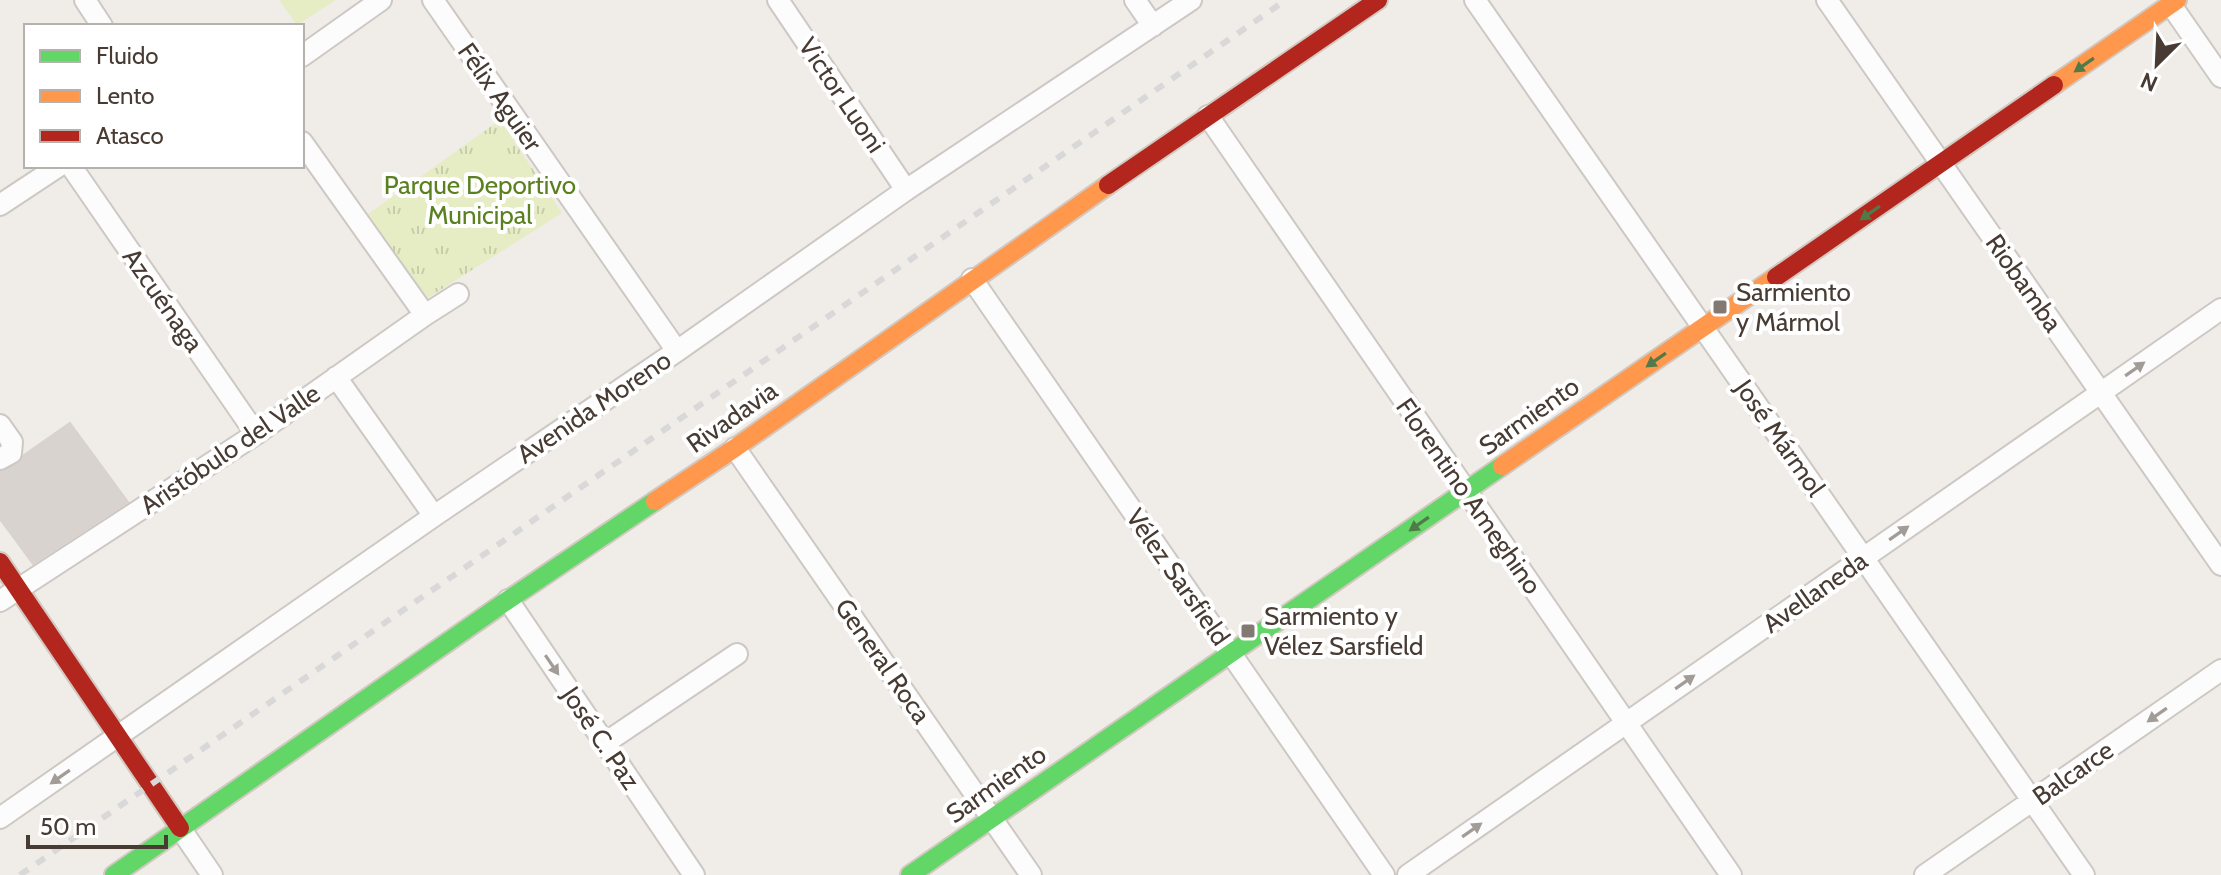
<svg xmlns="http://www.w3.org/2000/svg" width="2221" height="875" viewBox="0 0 2221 875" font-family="Cabin,sans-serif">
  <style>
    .grass { fill: url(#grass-tufts) }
    .pitch { fill: #e6edc5 }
    .building { fill: #d8d3cf; stroke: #d9d2ce; stroke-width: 2 }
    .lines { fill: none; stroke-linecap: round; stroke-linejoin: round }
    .street-casing { stroke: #cdc8c4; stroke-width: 24 }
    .fast-casing { stroke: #d1c8bf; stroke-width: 22 }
    .slow-casing { stroke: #d1c8bf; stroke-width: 22 }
    .jam-casing { stroke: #d1c8bf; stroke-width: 22 }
    .street { stroke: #fdfcfc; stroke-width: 20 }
    .fast { stroke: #63d668; stroke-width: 18 }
    .slow { stroke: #ff974d; stroke-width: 18 }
    .jam { stroke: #b3261e; stroke-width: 18 }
    .rail { stroke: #d9d8d8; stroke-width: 6; stroke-dasharray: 10 10; stroke-linecap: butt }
    .oneway { fill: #527948 }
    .oneway2 { fill: #a29c98 }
    .poi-dot { fill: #827972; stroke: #fff; stroke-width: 3 }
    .labels { text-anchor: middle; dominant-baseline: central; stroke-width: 8; stroke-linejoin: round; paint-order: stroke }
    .street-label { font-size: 26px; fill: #473b33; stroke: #fff }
    .park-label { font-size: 26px; fill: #5a8020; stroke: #fff }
    .poi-label { font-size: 26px; fill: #473b33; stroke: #fff; text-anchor: start }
  </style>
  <defs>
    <pattern id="grass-tufts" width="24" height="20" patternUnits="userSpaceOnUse" patternTransform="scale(2)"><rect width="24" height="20" fill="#e6edc5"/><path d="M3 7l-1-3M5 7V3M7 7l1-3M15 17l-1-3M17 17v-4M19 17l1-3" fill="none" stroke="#c7ccaa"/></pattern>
  </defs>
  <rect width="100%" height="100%" fill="#f0ece8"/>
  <path class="grass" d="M500 120 562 213 426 299 368 214Z"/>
  <path class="pitch" d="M279 0H336L297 25Z
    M493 157 525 200 453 252 422 209Z"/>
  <path class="building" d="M70 423 128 502 33 564 0 519V472L17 464 24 455Z"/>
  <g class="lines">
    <defs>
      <path id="street" d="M85 0 102 26
        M433 0 677 351
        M778 0 906 190
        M1135 0 1153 26
        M1475 0 2084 875
        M1827 0 2221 565
        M2171 5 2221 77
        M302 56 381 0
        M1208 116 1731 875
        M302 142 425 315
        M71 166 256 434
        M0 205 59 166
        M972 279 1384 875
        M336 377 434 516
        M0 425 12 442 11 453 0 459
        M735 448 1031 875
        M508 600 694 875
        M0 601 256 434 425 315 458 294
        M605 743 737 654
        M0 818 434 516 677 351 906 190 1191 0
        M180 828 212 875
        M1408 875 2221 309
        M1925 875 2221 670"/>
      <path id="fast" d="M114 875 508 600 655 501
        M910 875 1502 466"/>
      <path id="slow" d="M2054 85 2177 0
        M1502 466 1776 277
        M655 501 735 448 1108 185"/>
      <path id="jam" d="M1108 185 1378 0
        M1776 277 2054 85
        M0 562 180 828"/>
    </defs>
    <use href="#street" class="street-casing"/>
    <use href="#fast" class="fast-casing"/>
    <use href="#slow" class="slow-casing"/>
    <use href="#jam" class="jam-casing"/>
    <use href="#street" class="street"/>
    <use href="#fast" class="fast"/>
    <use href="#slow" class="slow"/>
    <use href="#jam" class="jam"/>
    <path class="rail" d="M20 875 1286 0"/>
  </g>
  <defs><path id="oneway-solid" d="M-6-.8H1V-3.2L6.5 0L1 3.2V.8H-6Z" transform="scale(2)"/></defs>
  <g class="oneway">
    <use href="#oneway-solid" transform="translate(2084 65) rotate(145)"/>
    <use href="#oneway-solid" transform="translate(1870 213) rotate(145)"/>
    <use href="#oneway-solid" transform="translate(1656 360) rotate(145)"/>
    <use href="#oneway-solid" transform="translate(1419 524) rotate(145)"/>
  </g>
  <g class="oneway2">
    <use href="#oneway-solid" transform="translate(2135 369) rotate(-35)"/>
    <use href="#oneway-solid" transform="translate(1899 533) rotate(-35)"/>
    <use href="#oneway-solid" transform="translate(552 665) rotate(56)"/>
    <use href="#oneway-solid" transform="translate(1685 682) rotate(-35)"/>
    <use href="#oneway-solid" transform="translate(2157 715) rotate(145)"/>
    <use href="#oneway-solid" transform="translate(60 777) rotate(145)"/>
    <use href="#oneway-solid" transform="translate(1472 830) rotate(-35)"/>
  </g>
  <g class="poi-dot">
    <rect x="1712" y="299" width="16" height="16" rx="4"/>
    <rect x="1240" y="623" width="16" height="16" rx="4"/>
  </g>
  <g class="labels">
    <g class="street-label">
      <text transform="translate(842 95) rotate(56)">Victor Luoni</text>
      <text transform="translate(500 97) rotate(55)">Félix Aguier</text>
      <text transform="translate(2024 283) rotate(55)">Riobamba</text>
      <text transform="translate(163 300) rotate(55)">Azcuénaga</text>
      <text transform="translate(594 407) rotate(-34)">Avenida Moreno</text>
      <text transform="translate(1529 416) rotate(-35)">Sarmiento</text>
      <text transform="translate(732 417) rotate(-35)">Rivadavia</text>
      <text transform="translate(1780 438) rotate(55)">José Mármol</text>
      <text transform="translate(230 449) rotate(-34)">Aristóbulo del Valle</text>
      <text transform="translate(1469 496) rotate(55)">Florentino Ameghino</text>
      <text transform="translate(1178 577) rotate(55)">Vélez Sarsfield</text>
      <text transform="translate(1815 592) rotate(-35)">Avellaneda</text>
      <text transform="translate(883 661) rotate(55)">General Roca</text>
      <text transform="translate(601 738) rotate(56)">José C. Paz</text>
      <text transform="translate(2073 773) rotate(-35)">Balcarce</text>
      <text transform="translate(996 784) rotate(-35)">Sarmiento</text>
    </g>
    <g class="park-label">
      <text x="480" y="185">Parque Deportivo<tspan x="480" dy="30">Municipal</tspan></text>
    </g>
    <g class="poi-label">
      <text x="1736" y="292">Sarmiento<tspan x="1736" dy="30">y Mármol</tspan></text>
      <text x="1264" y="616">Sarmiento y<tspan x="1264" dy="30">Vélez Sarsfield</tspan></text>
    </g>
  </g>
  <rect x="24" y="24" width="280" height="144" fill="#ffffff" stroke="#b5b1ad" stroke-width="2"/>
  <rect x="40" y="50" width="40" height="12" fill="#63d668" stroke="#b5b1ad" stroke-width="2"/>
  <text x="96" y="64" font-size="24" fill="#473b33">Fluido</text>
  <rect x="40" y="90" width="40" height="12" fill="#ff974d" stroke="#b5b1ad" stroke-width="2"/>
  <text x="96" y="104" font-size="24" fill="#473b33">Lento</text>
  <rect x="40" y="130" width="40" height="12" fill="#b3261e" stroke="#b5b1ad" stroke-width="2"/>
  <text x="96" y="144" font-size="24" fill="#473b33">Atasco</text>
  <g transform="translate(2157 64) rotate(204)" stroke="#ffffff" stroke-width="6" paint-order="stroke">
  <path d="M0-6L14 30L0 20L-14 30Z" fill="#473b33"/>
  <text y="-12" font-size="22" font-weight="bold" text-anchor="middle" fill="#473b33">N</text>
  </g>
  <path d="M28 835v12h138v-12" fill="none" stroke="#473b33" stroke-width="4"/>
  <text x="40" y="835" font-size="24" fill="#473b33" stroke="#ffffff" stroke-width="6" paint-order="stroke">50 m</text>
</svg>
